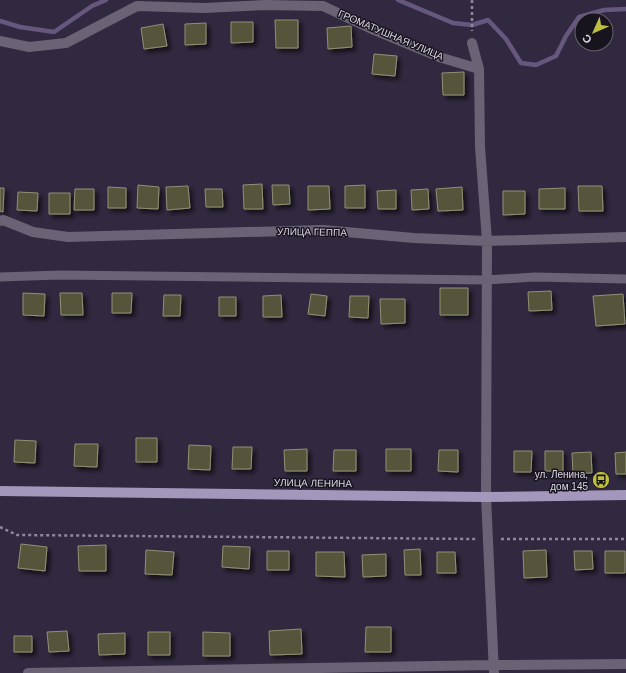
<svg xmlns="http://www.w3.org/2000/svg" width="626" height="673" viewBox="0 0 626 673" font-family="Arial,sans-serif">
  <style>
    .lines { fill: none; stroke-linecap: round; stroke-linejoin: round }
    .stream { stroke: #66577f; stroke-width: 4.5 }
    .building { fill: #54553b; stroke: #909175; filter: url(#shadow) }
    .path { stroke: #8f899b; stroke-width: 2.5; stroke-dasharray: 3 3; stroke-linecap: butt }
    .lane { stroke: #696375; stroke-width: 9 }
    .street { stroke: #696375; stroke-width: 10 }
    .primary { stroke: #a397bb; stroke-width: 10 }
    .labels { text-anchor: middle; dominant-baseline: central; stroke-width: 3; stroke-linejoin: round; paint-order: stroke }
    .street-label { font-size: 10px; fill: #dcd7e6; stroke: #18141e }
    .poi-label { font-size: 10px; fill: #dcd7e6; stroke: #18141e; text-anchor: end }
  </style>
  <defs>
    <filter id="shadow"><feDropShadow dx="3.5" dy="3.5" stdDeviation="2" flood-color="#0009"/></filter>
  </defs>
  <rect width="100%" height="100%" fill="#31293f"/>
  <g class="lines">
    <path class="stream" d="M398 0 453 23 472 25 488 20 506 39 521 63 536 65 556 56 566 36 579 17 604 10 626 9
      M0 21 20 27 54 32 92 6 106 0"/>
  </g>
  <path class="building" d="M275 20H298V48H276Z
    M231 22H253V42L231 43Z
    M206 23V44L185 45V24Z
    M163 24 167 46 144 49 141 28Z
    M351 26 352 47 328 49 327 28Z
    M374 54 397 56 395 76 372 74Z
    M464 72V95H443L442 73Z
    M262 184 263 209H244L243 185Z
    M138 185 159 187 158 209 137 208Z
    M272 185H289L290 204 273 205Z
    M365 185V208H345V186Z
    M188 186 190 208 167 210 166 187Z
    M308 186H329L330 209 308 210Z
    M578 186H602L603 211H579Z
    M108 187 126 188V208H108Z
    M462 187 463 210 438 211 436 189Z
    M0 188H4L3 212 0 211Z
    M565 188V209H539V189Z
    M75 189H94V210H74Z
    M205 189H222L223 207H206Z
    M428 189 429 209 412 210 411 190Z
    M396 190V209H378L377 191Z
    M503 191H525V214L503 215Z
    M18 192 38 193 37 211 17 210Z
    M49 193H70V214H49Z
    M440 288H468V315H440Z
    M551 291 552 310 529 311 528 292Z
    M23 293 45 294 44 316 23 315Z
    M60 293H82L83 315H61Z
    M112 293H132L131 313H112Z
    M311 294 327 296 325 316 308 314Z
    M623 294 625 324 596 326 593 296Z
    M164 295H181L180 316H163Z
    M281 295 282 317H263V296Z
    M350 296H369L368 318 349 317Z
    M219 297H236V316H219Z
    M380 299H405V323L381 324Z
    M136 438H157V462H136Z
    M15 440 36 441 35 463 14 462Z
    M75 444H98L97 467 74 466Z
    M189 445 211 446 210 470 188 469Z
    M233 447H252L251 469H232Z
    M307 449V471H285L284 450Z
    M386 449H411V471H386Z
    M334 450H356V471H333Z
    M439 450H458V472L438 471Z
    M514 451H532L531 472H514Z
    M545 451H563V471H545Z
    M591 452 592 473H573L572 453Z
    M626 452V474H616L615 453Z
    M21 544 47 547 45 571 18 568Z
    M106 545V571H79L78 546Z
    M223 546 250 547 249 569 222 567Z
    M420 549 421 575H405L404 550Z
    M146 550 174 552 172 575 145 574Z
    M546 550 547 577 524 578 523 551Z
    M267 551H289V570H267Z
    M574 551H592L593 569 575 570Z
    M605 551H625V573H605Z
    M316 552H344L345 577 316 576Z
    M437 552H455L456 573H437Z
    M386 554V576L363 577 362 555Z
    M366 627H391V652H365Z
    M301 629 302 654 270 655 269 631Z
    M67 631 69 651 49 652 47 632Z
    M148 632H170V655H148Z
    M203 632 230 633V656H203Z
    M125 633V654L99 655 98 634Z
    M14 636H32V652H14Z"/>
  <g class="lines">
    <path class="path" d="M472 0V31
      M0 527 17 535 476 539
      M501 539H626"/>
    <path class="lane" d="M0 277 60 275 486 280 535 277 626 279"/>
    <path class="street" d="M0 41 29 47 66 43 137 6 204 8 265 5 323 6 374 30 439 57 479 69
      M472 43 479 69 480 147 487 241 486 497 494 673
      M0 221 3 220 33 232 68 237 323 230 414 238 487 241 626 237
      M28 673 494 665 626 664"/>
    <path class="primary" d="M0 491 486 497 626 495"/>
  </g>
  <defs>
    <symbol id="bus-disc" viewBox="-11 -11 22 22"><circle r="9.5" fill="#bebf42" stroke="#18141e"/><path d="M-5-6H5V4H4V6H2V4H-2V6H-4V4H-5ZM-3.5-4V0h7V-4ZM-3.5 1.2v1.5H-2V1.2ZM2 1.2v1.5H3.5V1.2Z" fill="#111"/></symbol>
  </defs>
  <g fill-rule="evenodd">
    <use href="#bus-disc" x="591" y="470" width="20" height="20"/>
  </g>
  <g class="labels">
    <g class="street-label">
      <text transform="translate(391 35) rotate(23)">ГРОМАТУШНАЯ УЛИЦА</text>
      <text transform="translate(312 232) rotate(1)">УЛИЦА ГЕППА</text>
      <text transform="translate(313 483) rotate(1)">УЛИЦА ЛЕНИНА</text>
    </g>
    <g class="poi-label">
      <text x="588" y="474">ул. Ленина,<tspan x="588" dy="12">дом 145</tspan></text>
    </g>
  </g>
  <g transform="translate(594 32) rotate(225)"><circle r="19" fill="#18141e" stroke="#66626e"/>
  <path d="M0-3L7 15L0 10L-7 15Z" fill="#bebf42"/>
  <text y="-6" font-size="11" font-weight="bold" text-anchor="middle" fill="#dcd7e6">С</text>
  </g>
</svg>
